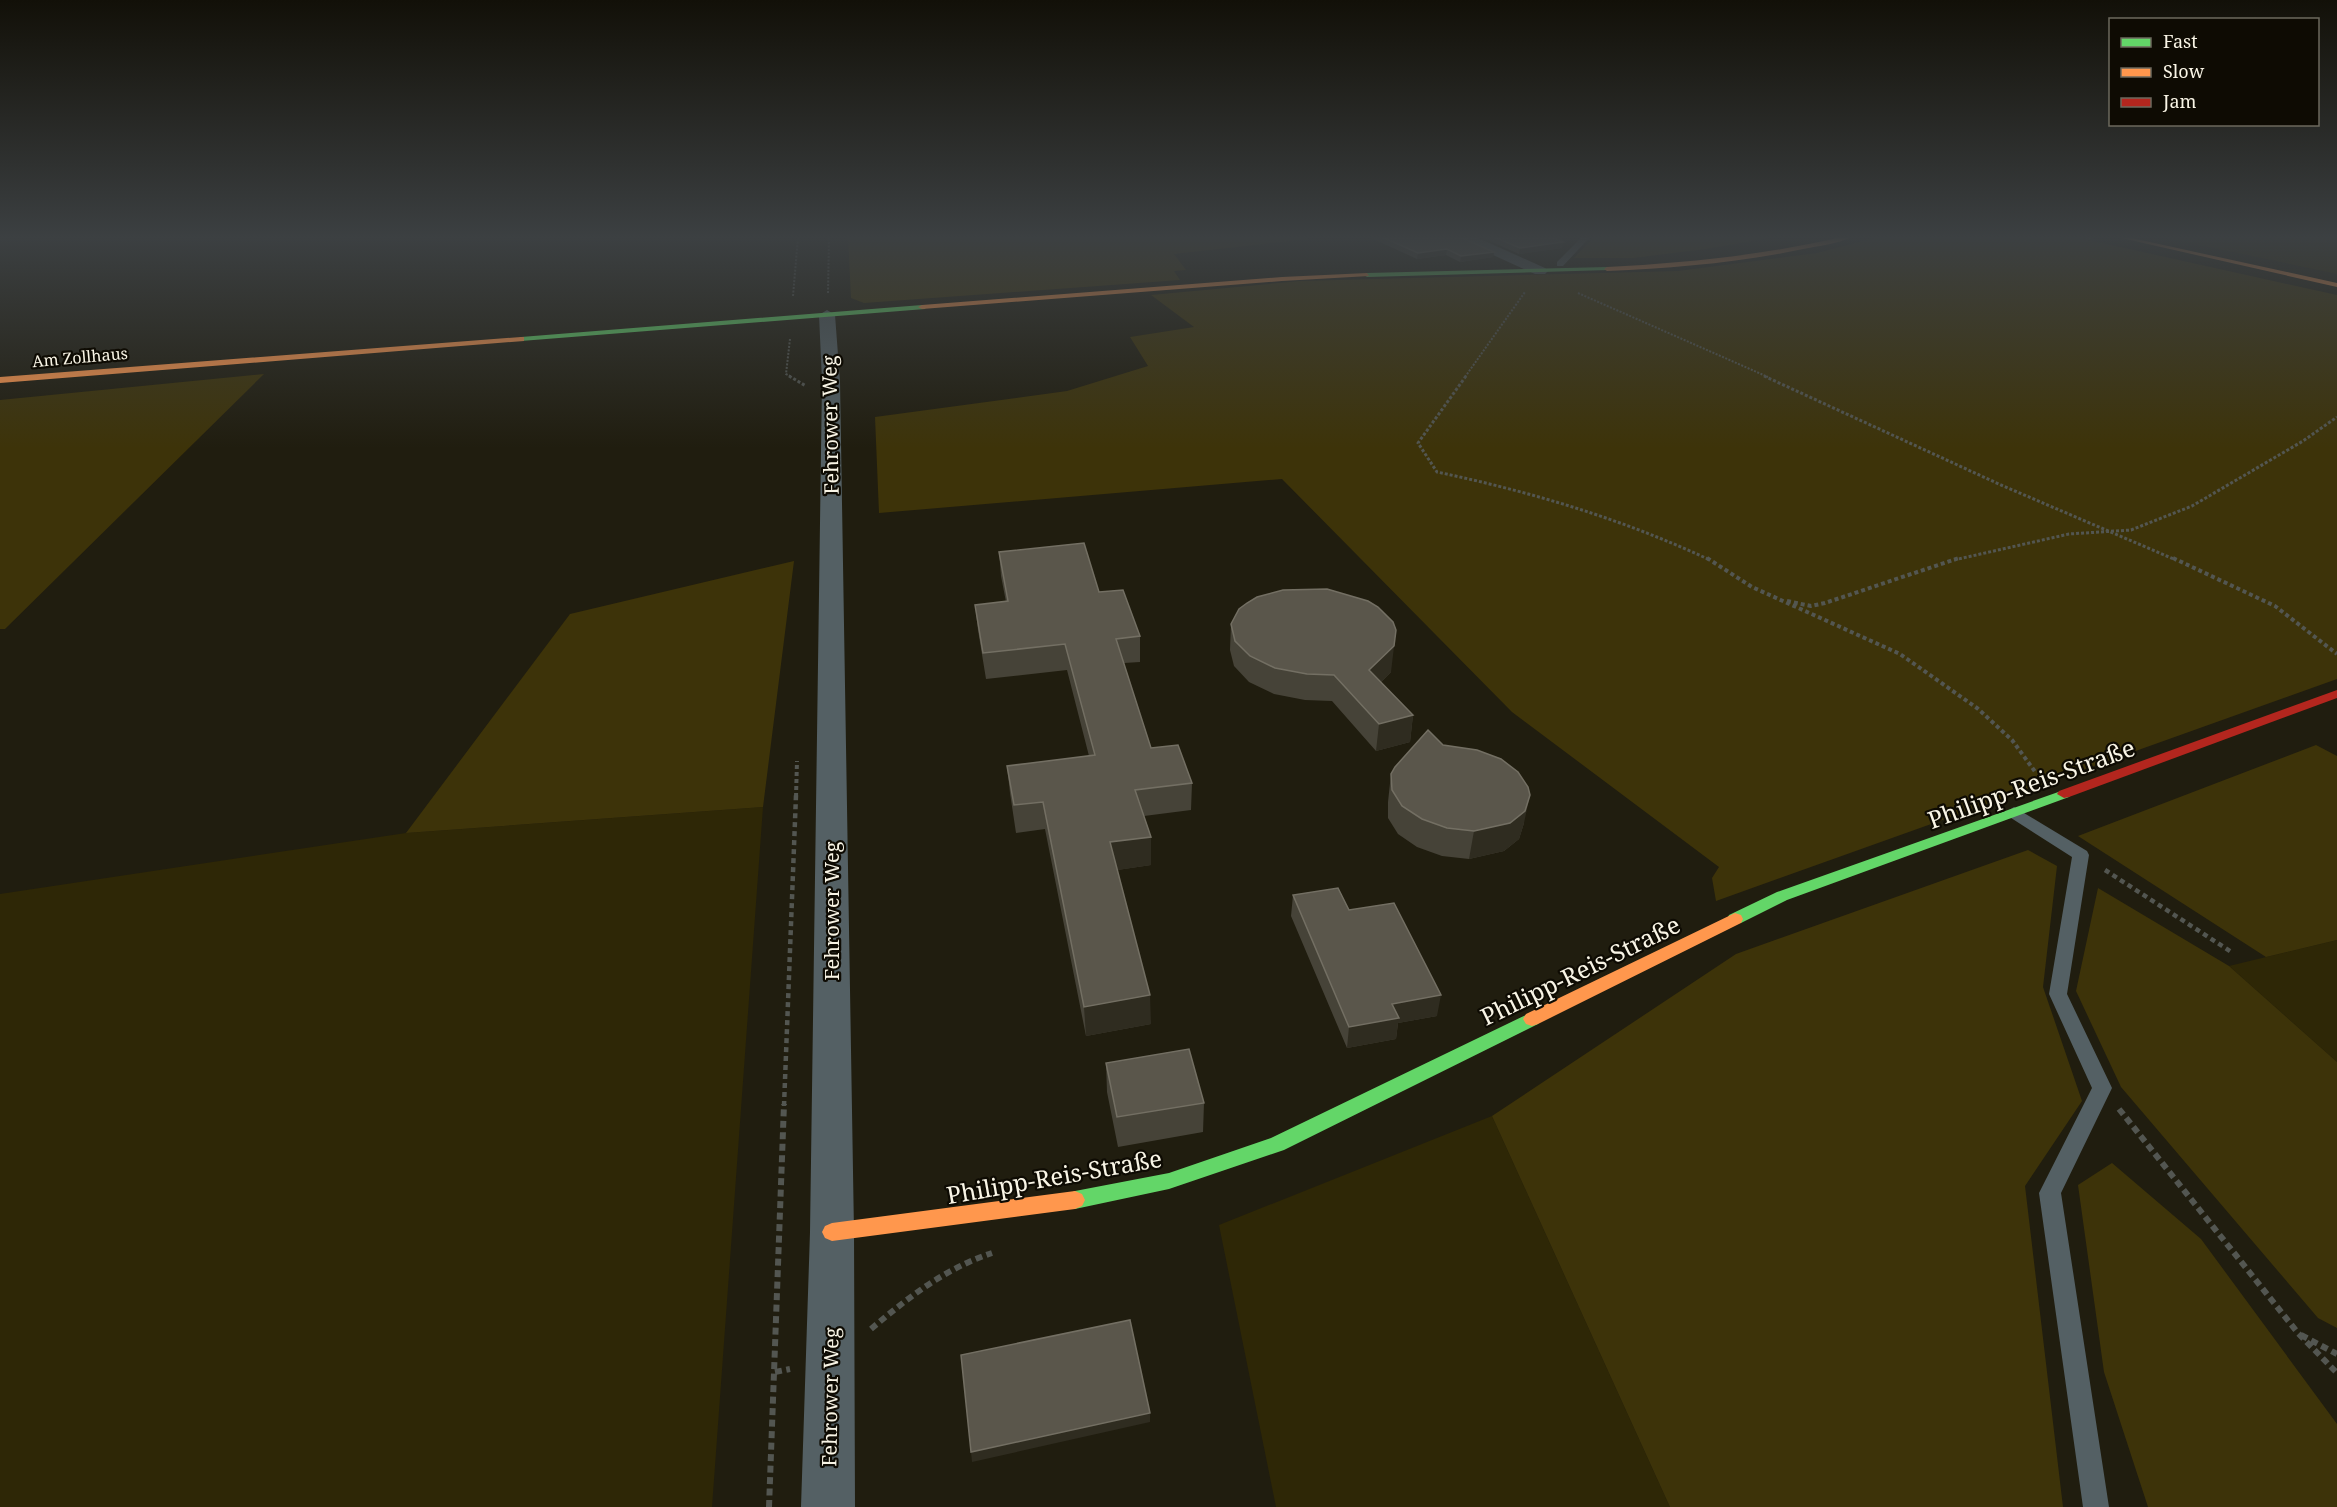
<svg xmlns="http://www.w3.org/2000/svg" width="2337" height="1507" viewBox="0 0 2337 1507" font-family="'Noto Serif',serif">
  <style>
    .built { fill: #2e2706 }
    .green { fill: #3d3309 }
    .lines { fill: none; stroke-linecap: round; stroke-linejoin: round }
    .path-far4 { stroke: #535651; stroke-width: 2; stroke-dasharray: 2 1.5; stroke-linecap: butt }
    .path-far3 { stroke: #535651; stroke-width: 3; stroke-dasharray: 3 2; stroke-linecap: butt }
    .path-far2 { stroke: #535651; stroke-width: 4; stroke-dasharray: 4 3; stroke-linecap: butt }
    .path-far1 { stroke: #535651; stroke-width: 4.5; stroke-dasharray: 5 4; stroke-linecap: butt }
    .path { stroke: #535651; stroke-width: 6; stroke-dasharray: 7 4.5; stroke-linecap: butt }
    .lane { fill: #546064; fill-rule: evenodd }
    .street { fill: #546064; fill-rule: evenodd }
    .fast { fill: #63d668; fill-rule: evenodd }
    .slow { fill: #ff974d; fill-rule: evenodd }
    .jam { fill: #b3261e; fill-rule: evenodd }
    .wall { fill: #464338 }
    .shaded-wall { fill: #2f2c20 }
    .building { fill: #5a564b; stroke: #736f63; stroke-width: 1.5 }
    .labels { text-anchor: middle; dominant-baseline: central; stroke-width: 4.5; stroke-linejoin: round; paint-order: stroke }
    .far-street-label { font-size: 16px; fill: #f9f5e6; stroke: #0e0b03 }
    .street-label { font-size: 20px; fill: #f9f5e6; stroke: #0e0b03 }
    .near-street-label { font-size: 24px; fill: #f9f5e6; stroke: #0e0b03 }
  </style>
  <rect width="100%" height="100%" fill="#201d0f"/>
  <path class="built" d="M2160 237H2337V274L2257 257Z
    M763 807 712 1507H0V894L406 833Z
    M2337 940V1062L2229 966Z
    M1492 1116 1670 1507H1276L1219 1225Z"/>
  <path class="green" d="M848 237H1306L1308 239 1174 254 1186 270 1174 271 1180 280 864 303 851 298Z
    M1594 237H1775L1706 249 1633 258H1574Z
    M1878 237H2075L2337 295V679L1716 901 1712 878 1719 867 1512 712 1282 479 879 513 875 417 1067 391 1148 366 1130 337 1194 327 1151 295 1300 281 1678 271 1817 253Z
    M264 374 5 629H0V400Z
    M794 561 763 807 406 833 570 614Z
    M2316 745 2337 756V940L2266 957 2078 836Z
    M2028 850 2057 866 2043 987 2082 1101 2025 1186 2063 1507H1670L1492 1116 1736 954Z
    M2098 888 2229 966 2337 1062V1328L2318 1318 2121 1087 2076 991Z
    M2112 1163 2201 1239 2337 1424V1507H2148L2104 1372 2078 1185Z"/>
  <g class="lines">
    <path class="path-far4" d="M2082 237 2096 240
      M828 293 829 237
      M1578 293 1768 377
      M793 296 798 237
      M790 339 786 374 792 377
      M1465 377 1525 292"/>
    <path class="path-far3" d="M789 376 806 386
      M1466 376 1418 443 1437 472C1532 492 1622 519 1710 560
      M1764 376 2001 485 2176 560
      M1954 560 2069 534 2131 530 2192 506 2303 441 2337 417"/>
    <path class="path-far2" d="M1707 558 1752 587 1900 654 1977 708 2012 740 2036 773
      M2173 558 2275 606 2337 654
      M1787 601 1811 606 1825 603 1959 558
      M796 797 797 761"/>
    <path class="path-far1" d="M2105 870 2233 953
      M784 1106 796 795"/>
    <path class="path" d="M2119 1109 2298 1333 2337 1373
      M871 1329C909 1297 944 1269 992 1253
      M2301 1335 2337 1354
      M775 1372 790 1369
      M769 1507 784 1104"/>
    <path class="lane" d="M1582 237H1590L1563 266H1557V262Z
      M2014 807 2087 851 2089 855 2067 994 2112 1088 2061 1193 2109 1507H2083L2039 1193 2092 1088 2049 994 2072 857 2008 816 2006 812Z"/>
    <path class="street" d="M1458 237H1476L1545 268 1548 271 1545 274H1535L1460 240Z
      M827 310 835 315 840 381 854 1232 855 1507H801L810 1232 822 381 819 315Z"/>
    <path class="fast" d="M1607 267 1609 270 1367 277 1364 275 1367 273Z
      M922 305 926 307 925 309 521 341 517 339 521 337Z
      M2064 790 2069 791 2071 794 2069 797 1787 900 1741 923H1729L1727 919 1729 915 1777 892Z
      M1532 1012 1538 1014 1541 1019 1538 1024 1284 1150 1169 1189 1075 1209 1068 1206 1065 1200 1068 1194 1075 1191 1169 1173 1271 1138Z"/>
    <path class="slow" d="M1842 237H1851C1838 244 1818 246 1803 249 1738 263 1673 268 1607 271L1604 269 1607 267C1686 263 1764 255 1842 237Z
      M2117 237H2127L2337 283V287Z
      M1367 273 1369 276 1282 281 922 309 918 307 922 305 1282 277Z
      M521 337H524V341L0 383V377Z
      M1735 913 1741 915 1743 919 1741 923 1538 1024 1532 1026 1526 1024 1523 1019 1526 1014Z
      M1075 1191 1082 1194 1085 1200 1082 1206 1075 1209 832 1241 825 1238 822 1232 825 1226 832 1223Z"/>
    <path class="jam" d="M2337 690V698L2069 797 2064 798 2057 794 2059 791Z"/>
  </g>
  <path class="wall" d="M1369 237H1460L1494 252 1493 257 1460 262 1446 255 1417 259Z
    M1481 237H1563L1562 248 1519 254Z
    M999 552 1099 592 1140 636V662L1124 663 1151 748 1192 783 1191 810 1144 816 1151 837V865L1117 870 1151 1024 1086 1036 1045 829 1016 833 1010 793 1007 766 1089 756 1067 670 986 679 978 630 975 605 1006 602 1001 576Z
    M1231 624 1391 672 1381 682 1413 715 1410 742 1376 751 1332 701 1305 700 1274 694 1249 682 1234 666 1230 650Z
    M1443 745 1524 823 1519 839 1504 851 1469 859 1442 856 1417 847 1398 834 1388 818V802L1391 774Z
    M1293 895 1349 910 1437 1016 1398 1023 1396 1039 1347 1048 1291 916Z
    M1106 1063 1204 1103 1203 1132 1118 1147 1107 1092Z"/>
  <path class="shaded-wall" d="M1563 237 1562 248 1519 254 1520 248 1553 238Z
    M1447 249 1446 255 1417 259 1418 253Z
    M1494 252 1493 257 1460 262 1461 256Z
    M1396 630 1391 672 1366 696 1369 670Z
    M1413 715 1410 742 1376 751 1379 724Z
    M1530 795 1524 823 1519 839 1504 851 1469 859 1474 831Z
    M1151 837V865L1111 871 1110 842Z
    M1150 995 1151 1024 1086 1036 1084 1007Z
    M1441 995 1437 1016 1398 1023 1396 1039 1347 1048 1349 1027 1392 1004Z
    M1150 1413V1422L972 1462 971 1452Z"/>
  <path class="building" d="M1382 237H1460L1494 252 1461 256 1447 249 1418 253Z
    M1494 237H1562L1553 238 1563 242 1520 248Z
    M1084 543 1099 592 1123 590 1140 636 1116 639 1151 748 1178 745 1192 783 1135 790 1151 837 1110 842 1150 995 1084 1007 1043 802 1014 805 1007 766 1095 755 1065 644 983 653 975 605 1008 601 999 552Z
    M1327 589 1368 601 1378 607 1393 622 1396 630 1394 646 1369 670 1413 715 1379 724 1334 675 1307 674 1275 668 1250 656 1235 641 1231 624 1239 609 1247 603 1257 597 1283 590Z
    M1428 730 1443 745 1477 750 1501 759 1518 772 1528 787 1530 795 1525 811 1510 823 1474 831 1447 828 1422 819 1402 806 1392 790 1391 774 1395 767Z
    M1338 888 1349 910 1394 903 1441 995 1392 1004 1399 1018 1349 1027 1293 895Z
    M1189 1049 1204 1103 1117 1117 1106 1063Z
    M1130 1320 1150 1413 971 1452 961 1355Z"/>
  <linearGradient id="sky" x2="0" y2="1"><stop stop-color="#121008"/><stop offset="0.53" stop-color="#3c4042"/><stop offset="1" stop-color="#3c4042" stop-opacity="0"/></linearGradient>
  <rect width="2337" height="448" fill="url(#sky)"/>
  <g class="labels">
    <g class="far-street-label">
      <text transform="translate(80 357) rotate(-5)">Am Zollhaus</text>
    </g>
    <g class="street-label">
      <text transform="translate(830 425) rotate(-91)">Fehrower Weg</text>
      <text transform="translate(831 911) rotate(-90)">Fehrower Weg</text>
      <text transform="translate(830 1397) rotate(-89)">Fehrower Weg</text>
    </g>
    <g class="near-street-label">
      <text transform="translate(2031 783) rotate(-20)">Philipp-Reis-Straße</text>
      <text transform="translate(1580 970) rotate(-26)">Philipp-Reis-Straße</text>
      <text transform="translate(1054 1176) rotate(-10)">Philipp-Reis-Straße</text>
    </g>
  </g>
  <rect x="2109" y="18" width="210" height="108" fill="#0e0b03" stroke="#6c695e" stroke-width="1.5"/>
  <rect x="2121" y="38" width="30" height="9" fill="#63d668" stroke="#6c695e" stroke-width="1.5"/>
  <text x="2163" y="48" font-size="18" fill="#f9f5e6">Fast</text>
  <rect x="2121" y="68" width="30" height="9" fill="#ff974d" stroke="#6c695e" stroke-width="1.5"/>
  <text x="2163" y="78" font-size="18" fill="#f9f5e6">Slow</text>
  <rect x="2121" y="98" width="30" height="9" fill="#b3261e" stroke="#6c695e" stroke-width="1.5"/>
  <text x="2163" y="108" font-size="18" fill="#f9f5e6">Jam</text>
</svg>
